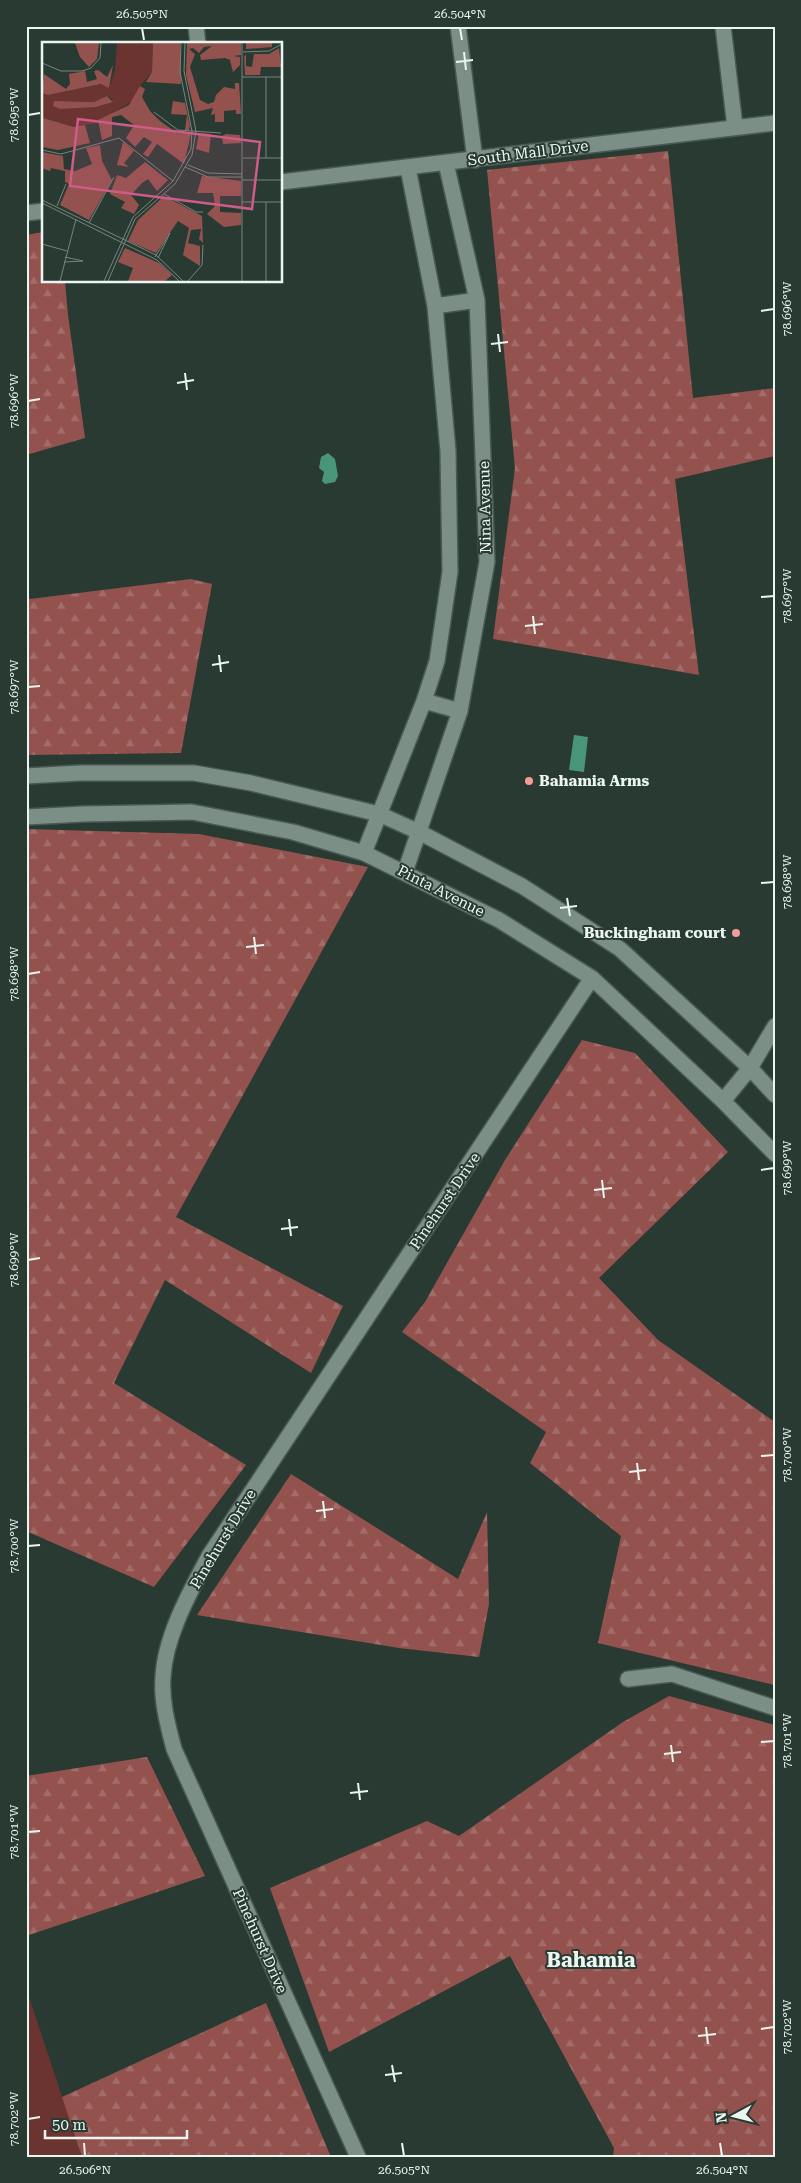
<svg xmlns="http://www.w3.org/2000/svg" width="801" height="2183" viewBox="0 0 801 2183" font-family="'Roboto Serif',serif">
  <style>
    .grass { fill: #6c3431 }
    .forest { fill: url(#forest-firs) }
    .water { fill: #499579 }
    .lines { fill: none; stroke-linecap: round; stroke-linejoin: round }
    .minor-casing { stroke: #495853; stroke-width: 18 }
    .minor { stroke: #7b8f86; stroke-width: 15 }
    .ticks { fill: none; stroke: #ebf6f1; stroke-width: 2 }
    .poi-dot { fill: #f59c96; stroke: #293a33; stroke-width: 2 }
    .labels { text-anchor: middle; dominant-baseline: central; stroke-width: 4; stroke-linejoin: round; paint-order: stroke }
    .street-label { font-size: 15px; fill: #ebf6f1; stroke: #293a33 }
    .poi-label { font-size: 15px; font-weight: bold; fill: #ebf6f1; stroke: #293a33; text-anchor: start }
    .district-label { font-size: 20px; font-weight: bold; fill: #ebf6f1; stroke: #293a33 }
    .inset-road { fill: none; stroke: #77857f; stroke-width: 1 }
    .view { fill: #ce5b88; fill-opacity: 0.15; stroke: #ce5b88; stroke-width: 2.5 }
    .inset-edge { fill: none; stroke: #ebf6f1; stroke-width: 2.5 }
    .neatline { fill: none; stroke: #ebf6f1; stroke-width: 2 }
    .ticks-label { font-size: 12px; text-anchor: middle; fill: #ebf6f1 }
  </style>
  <defs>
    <pattern id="forest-firs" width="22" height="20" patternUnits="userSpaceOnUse" patternTransform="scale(1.25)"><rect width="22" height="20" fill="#93524e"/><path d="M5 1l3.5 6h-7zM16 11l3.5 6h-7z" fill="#a26c68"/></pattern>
  </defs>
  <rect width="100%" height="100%" fill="#293a33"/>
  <path class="grass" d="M26 1988 82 2157H26Z"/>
  <path class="forest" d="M668 151 693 398 775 388V456L675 479 699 675 493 639 515 468 487 170Z
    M44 232V281H65L68 315 85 438 26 455V235Z
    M191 579 212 584 181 753 26 755V595L30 599Z
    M26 829 199 834 368 867 176 1217 343 1306 311 1373 165 1280 114 1383 246 1465 154 1587 26 1531Z
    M582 1040 635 1053 728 1152 599 1278 658 1340 775 1422V1685L598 1643 621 1536 530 1463 546 1432 402 1332 425 1302 505 1160Z
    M291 1474 458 1579 487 1512 489 1604 479 1657 399 1648 197 1615Z
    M669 1696 775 1725V2157H613L614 2148 510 1956 329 2052 270 1888 427 1821 459 1836 623 1722Z
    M147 1757 205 1876 26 1936V1776Z
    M266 2003 331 2157H82L62 2097Z"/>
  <path class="water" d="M328 453 335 459 338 476 335 482 325 484 322 481 324 472 319 468 321 457Z
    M574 735 588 737 584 772 569 770Z"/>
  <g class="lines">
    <defs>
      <path id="minor" d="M196 26 198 44
        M458 26 475 160
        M723 26 735 127
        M281 182 775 123
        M26 213 44 211
        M435 306 477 300
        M424 701 460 711
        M26 776 80 773H194L251 783 379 814 419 832 522 886 620 949 750 1068 775 1095
        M26 817 83 814 192 812 293 832 364 853 499 920 592 978 723 1101 775 1154
        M364 853 424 701 437 661 450 572 448 451 435 306 408 168
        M405 872 460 711 487 562 477 300 446 163
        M723 1101 750 1068 775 1026
        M628 1679 672 1674 775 1708
        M358 2157 174 1749C168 1726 161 1701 163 1677 165 1636 190 1592 209 1556L592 978"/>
    </defs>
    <use href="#minor" class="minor-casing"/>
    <use href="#minor" class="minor"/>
  </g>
  <path class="ticks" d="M142 28 144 40M460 28 462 40M464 52 466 70M456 62 473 60M28 115 40 113M761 311 774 309M498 334 500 352M491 344 508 342M185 373 187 390M177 383 194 380M28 401 40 399M761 597 774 596M533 616 535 634M525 626 543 624M219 655 221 672M212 665 229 662M28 687 40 686M761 883 774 882M567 898 570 916M560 908 577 906M254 937 256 954M246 947 264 945M28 974 40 972M761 1170 774 1168M602 1180 604 1198M594 1190 612 1188M289 1219 291 1236M281 1229 298 1227M28 1260 40 1258M761 1456 774 1455M637 1463 639 1480M629 1472 646 1470M323 1501 325 1518M316 1511 333 1509M28 1546 40 1545M761 1742 774 1741M671 1745 673 1762M664 1754 681 1752M358 1783 360 1800M350 1793 368 1791M28 1832 40 1831M706 2027 708 2044M761 2029 774 2027M698 2036 716 2034M392 2065 395 2082M385 2075 402 2073M28 2119 40 2117M84 2143 85 2156M402 2143 404 2156M720 2143 722 2156"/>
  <g class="poi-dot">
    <circle cx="529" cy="781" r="5"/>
    <circle cx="736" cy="933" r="5"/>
  </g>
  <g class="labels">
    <g class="street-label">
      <text transform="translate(528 153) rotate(-7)">South Mall Drive</text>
      <text transform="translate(485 507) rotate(-91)">Nina Avenue</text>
      <text transform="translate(441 891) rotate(27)">Pinta Avenue</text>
      <text transform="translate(445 1201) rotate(-56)">Pinehurst Drive</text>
      <text transform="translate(223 1539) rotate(-59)">Pinehurst Drive</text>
      <text transform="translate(260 1941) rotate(66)">Pinehurst Drive</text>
    </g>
    <g class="poi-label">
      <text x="539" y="781">Bahamia Arms</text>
      <text x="726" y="933" text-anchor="end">Buckingham court</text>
    </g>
    <g class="district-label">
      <text x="591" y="1960">Bahamia</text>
    </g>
  </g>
  <g transform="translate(42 42)">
    <rect width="240" height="240" fill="#293a33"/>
    <path d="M75 1H111L110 30 98 44 92 58 55 81 32 85 1 76 0 51 6 53 60 42 67 46 73 28ZM65 54 71 57 62 63 18 67 12 64V59L52 60Z" fill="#6c3431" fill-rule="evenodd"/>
    <path d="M33 1H57L55 17 47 25 38 15ZM111 1H138L139 42 104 40 110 30ZM145 1H199V13L191 14 198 15V23L191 30 188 18 183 16 159 18 158 13 170 4 162 5 157 11 151 6 147 7 153 12 148 25 158 58 166 62 172 60 174 53 182 45 193 47V41H197L199 72H194V68L182 69V80H173V72L169 73 171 66 153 70 144 33ZM204 1H230V5L204 7ZM237 6 239 25H219L218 33H203L202 15 204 12V24L210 25 212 12H227ZM71 23 67 46 59 42 6 53 0 51 2 32 24 47 28 42 27 32 43 29 45 40 55 37 52 29 56 28 65 35ZM98 44 103 47 100 55 108 69 118 79 135 91 149 92 142 122 115 102 106 115 101 112 110 100 102 95 93 105 84 96 92 83 79 73 70 75V94L60 98 56 78 87 63ZM65 54 71 60 54 65 18 67 11 64 12 59 52 60ZM131 59 143 61 148 84 147 88H143L145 73 129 72ZM0 61 1 76 32 85 43 83 48 101 16 108 0 105ZM157 91 169 92 167 111 154 107ZM184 92 198 93 199 101 181 102 180 94ZM81 100 92 109 82 121 87 125 75 123ZM58 103 60 119 70 138 47 178 18 163 27 142 23 140V129L9 126 8 129 0 126V110L21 114 22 127 33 129 50 122 44 106ZM103 120 126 138 115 149 106 137 100 141 89 153 97 163 92 172 79 166 83 160 68 152 75 133 84 136ZM160 134 199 139V154H178V170L199 171V183L182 185 165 172 173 164 171 151H155ZM122 154 160 174 161 201 157 197 159 187 149 188 146 201 158 204V224L141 213 147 186 136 179 114 211 86 199 96 178ZM83 206 117 221 130 233 123 239H86L91 226 76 220Z" fill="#93524e"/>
    <path class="inset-road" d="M201 10 227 9 240 2M0 21 19 29H40L49 26 58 16 59 1M200 35H240M224 35V116M112 70 136 88 179 91M0 108 19 112 77 96 131 139M201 116H240M146 123 166 131 200 132M143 125 166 135H200M200 138H240M122 152 154 170H161M0 158 114 213 141 239M200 160H240M0 161 115 218 137 239M15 164 24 142M47 181 72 135M0 202 25 209M113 215 128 191M116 216 128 191M22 220 41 219 23 215M18 239 34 177M62 239 91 175 131 139 149 107 150 89 138 30 139 1M66 239 93 177 133 142 150 113 154 89 142 29 143 1M146 239 160 223 161 203M200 239V1M224 239V160"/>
    <path class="view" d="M36 77 218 100 210 167 28 144Z"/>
    <rect width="240" height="240" class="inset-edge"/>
  </g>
  <rect width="801" height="2183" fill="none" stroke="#293a33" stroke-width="55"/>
  <g transform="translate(734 2116) rotate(263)" stroke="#293a33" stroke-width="4" paint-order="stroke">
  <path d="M0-4L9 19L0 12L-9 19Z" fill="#ebf6f1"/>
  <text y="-8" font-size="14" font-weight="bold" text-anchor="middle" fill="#ebf6f1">N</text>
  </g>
  <path d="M45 2130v8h142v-8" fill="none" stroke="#ebf6f1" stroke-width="2.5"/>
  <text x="52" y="2130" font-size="15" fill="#ebf6f1" stroke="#293a33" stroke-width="4" paint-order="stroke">50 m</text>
  <rect x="28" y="28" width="746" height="2128" class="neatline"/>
  <g class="ticks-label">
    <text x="142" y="18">26.505°N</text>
    <text x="460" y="18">26.504°N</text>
    <text transform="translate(14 115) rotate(-90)" y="4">78.695°W</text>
    <text transform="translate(787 309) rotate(-90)" y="4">78.696°W</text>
    <text transform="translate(14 401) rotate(-90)" y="4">78.696°W</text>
    <text transform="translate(787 596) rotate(-90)" y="4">78.697°W</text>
    <text transform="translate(14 687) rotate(-90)" y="4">78.697°W</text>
    <text transform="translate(787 882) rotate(-90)" y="4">78.698°W</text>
    <text transform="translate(14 974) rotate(-90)" y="4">78.698°W</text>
    <text transform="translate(787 1168) rotate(-90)" y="4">78.699°W</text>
    <text transform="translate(14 1260) rotate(-90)" y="4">78.699°W</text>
    <text transform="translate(787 1455) rotate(-90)" y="4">78.700°W</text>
    <text transform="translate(14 1546) rotate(-90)" y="4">78.700°W</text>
    <text transform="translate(787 1741) rotate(-90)" y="4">78.701°W</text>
    <text transform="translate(14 1832) rotate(-90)" y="4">78.701°W</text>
    <text transform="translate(787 2027) rotate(-90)" y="4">78.702°W</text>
    <text transform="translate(14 2119) rotate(-90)" y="4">78.702°W</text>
    <text x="85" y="2174">26.506°N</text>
    <text x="404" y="2174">26.505°N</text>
    <text x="722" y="2174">26.504°N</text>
  </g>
</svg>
